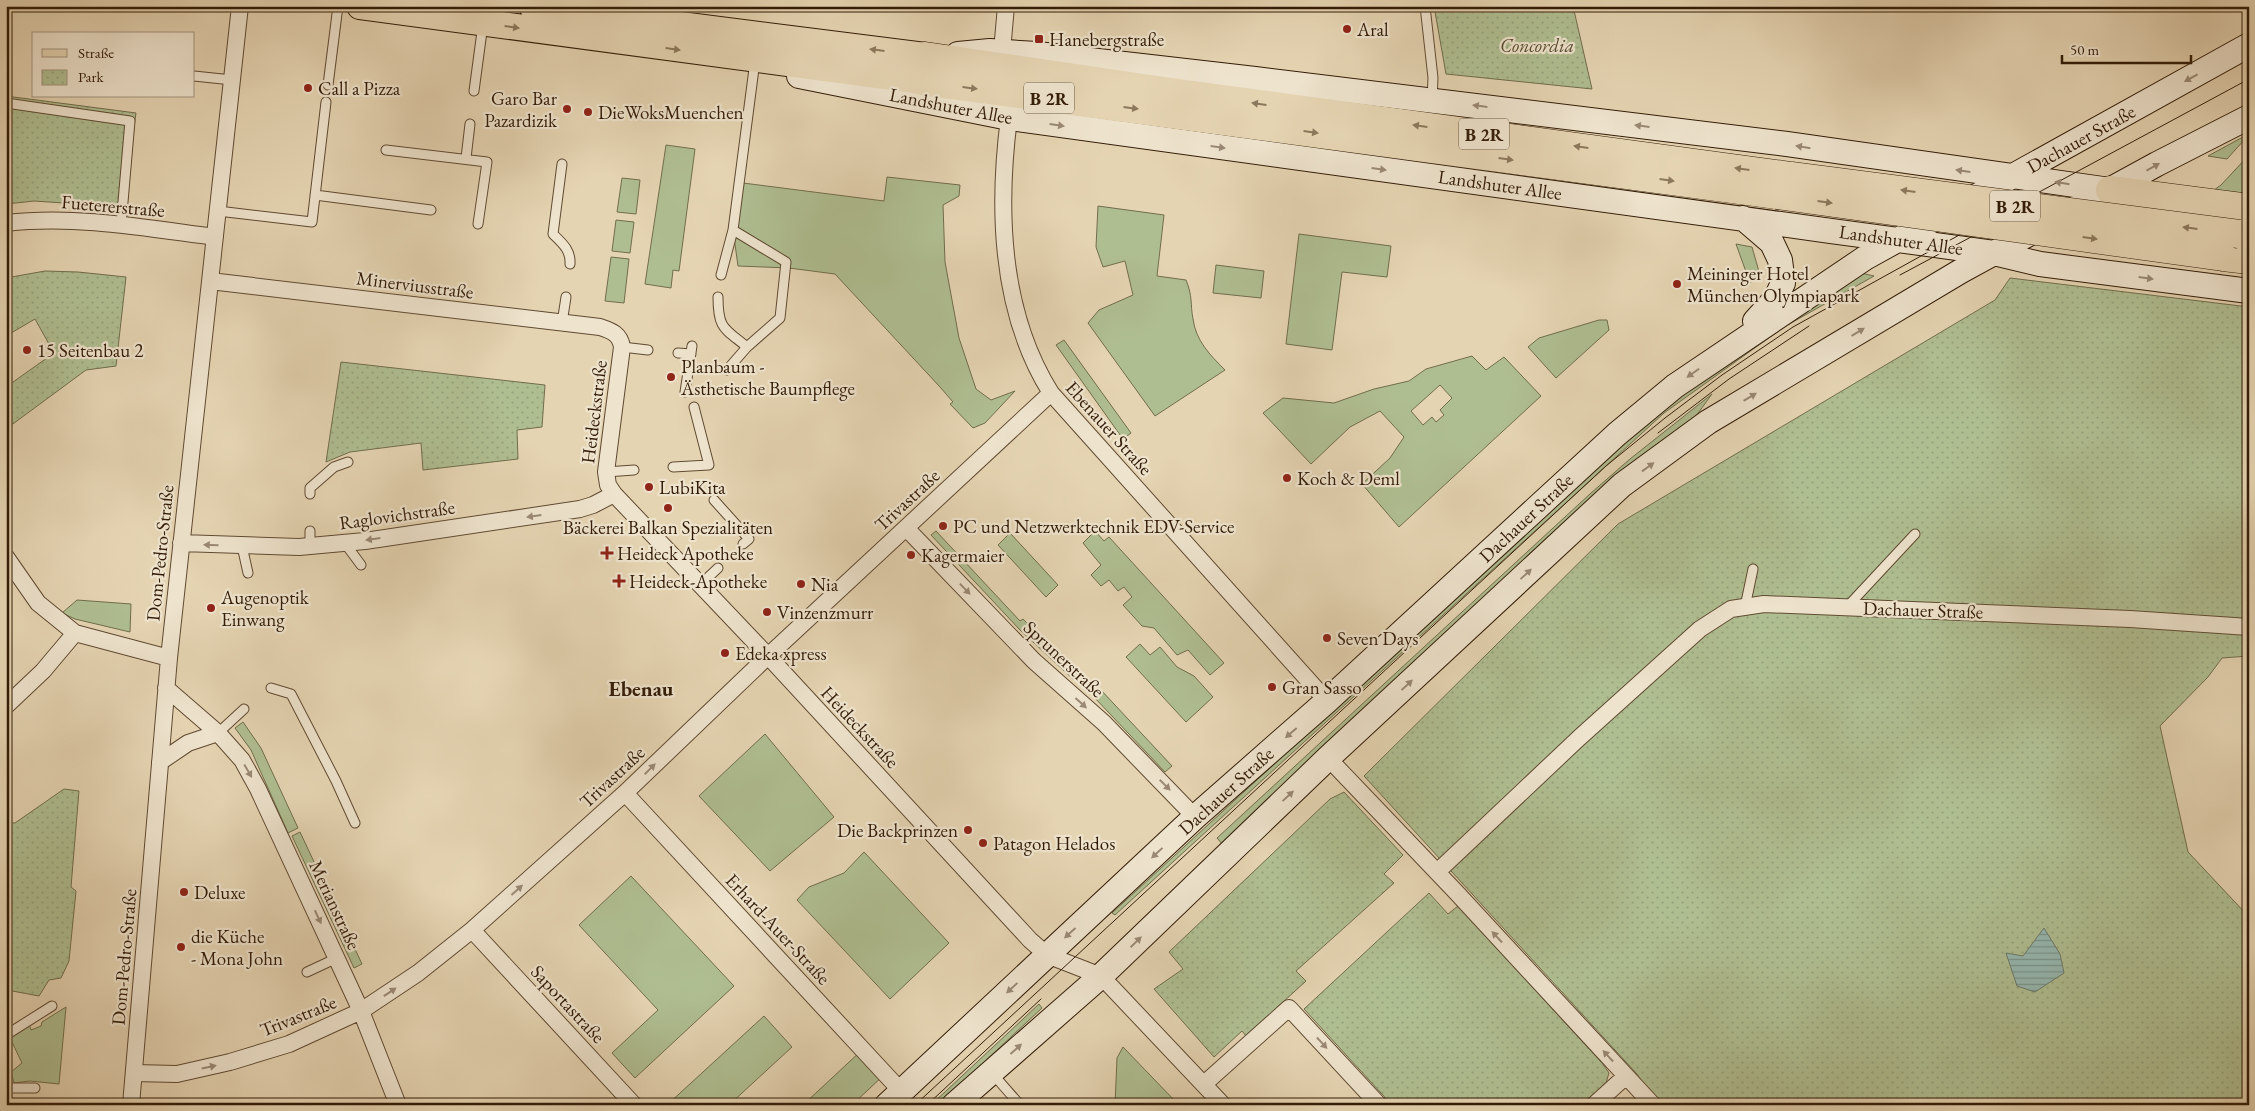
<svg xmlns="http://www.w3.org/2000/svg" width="2255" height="1111" viewBox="0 0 2255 1111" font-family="'EB Garamond',serif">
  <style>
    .grass { fill: #afbe91; stroke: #716d4c; fill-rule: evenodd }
    .park { fill: url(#park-dots); stroke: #716d4c }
    .water { fill: url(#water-rules); stroke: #6e7a6c }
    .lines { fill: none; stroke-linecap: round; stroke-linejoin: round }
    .service-casing { stroke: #604a32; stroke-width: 11 }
    .minor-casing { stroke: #604a32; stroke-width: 18 }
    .secondary-casing { stroke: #331c07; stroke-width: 26 }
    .primary-casing { stroke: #331c07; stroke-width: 28 }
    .trunk-casing { stroke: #331c07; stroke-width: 29 }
    .service { stroke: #eee3cd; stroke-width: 9 }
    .minor { stroke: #eee3cd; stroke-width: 16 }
    .secondary { stroke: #eee3cd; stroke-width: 24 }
    .primary { stroke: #e5d4b2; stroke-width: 26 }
    .trunk { stroke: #e5d4b2; stroke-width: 28 }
    .tram { stroke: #331c07; stroke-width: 1 }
    .trunk-bridge-casing { stroke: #331c07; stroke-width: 29; stroke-linecap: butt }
    .trunk-bridge { stroke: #e5d4b2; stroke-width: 28 }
    .oneway { fill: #8c785c }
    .oneway2 { fill: #9a8974 }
    .poi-dot { fill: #8f2418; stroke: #eee3cd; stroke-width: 2 }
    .labels { text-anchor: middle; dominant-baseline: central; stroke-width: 4.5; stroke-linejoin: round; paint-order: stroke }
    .shield { fill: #eee3cd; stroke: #6b5842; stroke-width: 1 }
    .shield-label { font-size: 18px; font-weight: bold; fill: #331c07 }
    .poi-label { font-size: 19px; fill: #331c07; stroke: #eee3cd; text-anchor: start }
    .park-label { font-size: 19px; font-style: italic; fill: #584d30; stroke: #eee3cd }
    .street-label { font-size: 19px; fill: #331c07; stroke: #eee3cd }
    .quarter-label { font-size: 21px; font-weight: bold; fill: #331c07; stroke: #eee3cd }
  </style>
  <defs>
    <pattern id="park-dots" width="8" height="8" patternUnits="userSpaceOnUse" patternTransform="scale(1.25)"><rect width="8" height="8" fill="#afbe91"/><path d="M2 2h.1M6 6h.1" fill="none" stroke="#97a37c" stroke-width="1.8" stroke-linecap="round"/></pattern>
    <pattern id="water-rules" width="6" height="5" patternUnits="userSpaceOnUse" patternTransform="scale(1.25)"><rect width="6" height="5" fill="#96b8b0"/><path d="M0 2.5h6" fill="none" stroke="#7b958d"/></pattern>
  </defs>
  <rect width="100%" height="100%" fill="#e5d4b2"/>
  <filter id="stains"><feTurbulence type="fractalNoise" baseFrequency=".004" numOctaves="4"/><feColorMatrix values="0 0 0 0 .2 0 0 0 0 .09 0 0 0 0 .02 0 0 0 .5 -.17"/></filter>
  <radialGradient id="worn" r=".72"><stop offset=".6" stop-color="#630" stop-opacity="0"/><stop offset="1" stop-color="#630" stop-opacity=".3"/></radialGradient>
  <path class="grass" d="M2243 137 2245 139 2227 159 2208 156Z
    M666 145 695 149 679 271 673 270 671 288 645 284Z
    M2249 155V194L2214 190 2221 185Z
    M887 177 960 185 959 196 943 205 945 262 959 338 976 389 991 400 1015 391 985 423 973 428 950 404 953 402 940 387 835 274 789 268 738 266 733 230 743 183 884 201Z
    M622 178 640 180 636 214 617 212Z
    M1098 206 1164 215 1157 276 1186 280C1193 297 1190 303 1193 319 1196 341 1210 355 1225 370L1155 416 1088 323 1099 310 1133 295 1125 261 1103 267 1096 247Z
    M616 220 634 222 630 253 612 251Z
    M1299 234 1391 246 1387 277 1342 272 1332 350 1286 344Z
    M1736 244 1752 247 1760 275 1750 283Z
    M611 257 629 259 624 303 605 301Z
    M1216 265 1264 271 1261 298 1213 293Z
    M1861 273 1874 276 1784 327 1664 413 1115 915 1112 913 1662 408Z
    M1599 320H1607L1609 330 1556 378 1528 347 1539 338Z
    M1064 340 1131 433 1123 439 1056 345Z
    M1472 356 1486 370 1504 357 1541 396 1399 527 1362 484 1390 458 1404 437 1380 411 1350 427 1311 464 1263 413 1283 398 1334 403 1374 389 1409 381 1426 369ZM1440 385 1452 398 1440 410 1444 415 1436 422 1432 417 1423 425 1411 411Z
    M1712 394 1696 416 1633 464 1581 507 1278 789 1238 834 1223 845 1217 838 1591 493 1630 459Z
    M936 531 1020 621 1023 619 1059 657 1061 655 1079 674 1074 680 1020 630 931 535Z
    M1095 531 1104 541 1109 537 1224 663 1210 675 1188 650 1177 655 1154 628 1142 626 1123 605 1132 597 1124 587 1118 591 1109 580 1101 586 1091 575 1101 565 1083 543Z
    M1010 533 1058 585 1046 597 998 545Z
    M77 600 131 604 130 632 75 619 62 613Z
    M1140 644 1150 655 1160 647 1177 667 1194 676 1213 697 1186 722 1126 657Z
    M1100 689 1172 766 1165 772 1093 696Z
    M243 722 261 748 298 828 288 833 251 750 235 728Z
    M765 734 834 817 770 871 699 796Z
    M300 832 362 964 354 968 292 836Z
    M864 852 949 943 890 999 797 900 809 887 844 873Z
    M631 876 734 986 635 1078 612 1053 658 1010 579 925Z
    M1039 1004 1042 1008 938 1105H931Z
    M66 1007 59 1084 30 1081 14 1083 11 1072 22 1063 11 1040 6 1042V1035L28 1021 31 1030 41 1026 42 1022Z
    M764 1016 792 1047 729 1105H667Z
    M1123 1047 1176 1102 1178 1105H1115L1117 1058Z
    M862 1050 885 1074 852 1105H803Z"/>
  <path class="park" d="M1434 6H1573L1592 89 1446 74Z
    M6 96 136 113 123 207 34 201 6 204Z
    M45 271 78 272 126 277 116 366 86 370 6 429V387L54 353 35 319 6 336V278Z
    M2010 278 2249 307V656L2222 658 2208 677 2160 726 2188 852 2249 917V1105H1658L1637 1074 1364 776 1618 524 1995 300Z
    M341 362 545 385 542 427 517 430 518 459 423 470 421 443 350 452 326 462Z
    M64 789 79 791 71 887 76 891 69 961 61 978 49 980 39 996 7 990 6 822 15 823Z
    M1344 792 1403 855 1384 874 1394 883 1296 971 1306 981 1246 1036 1242 1031 1214 1057 1154 989 1183 969 1169 952 1330 799Z
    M1429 893 1448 914 1458 906 1602 1063 1609 1073 1606 1083 1582 1105H1392L1304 1009Z"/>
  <path class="water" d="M2044 928 2060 954 2064 973 2035 992 2017 986 2006 953 2023 956Z"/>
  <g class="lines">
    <defs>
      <path id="service" d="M1425 6 1433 78 1432 100
        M194 76 232 80
        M328 85 338 6
        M474 91 483 24
        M6 103 130 121 121 225
        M386 150 487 162 478 224
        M466 158 470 124
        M562 164 553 234C562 243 571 250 570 264
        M315 195 431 210
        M218 211 312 222 326 102
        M721 275 733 230 755 61
        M718 297C718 329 724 328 747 347L780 318 786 262 733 230
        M562 323 566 297
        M622 347 648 350
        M678 353 691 354
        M727 370 747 347
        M685 392 692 346
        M673 467 709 465 694 407
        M606 472 634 470
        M310 494V488L334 467 348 462
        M714 500 749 539 743 544
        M310 531V546
        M344 542 361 565
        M242 546 248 573
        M700 585 718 568
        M1745 607 1753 569
        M1847 607 1915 534
        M271 688 291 694 336 781 355 823
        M218 733 244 709
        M307 972 337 958
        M6 1035 52 1006
        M992 1073 1020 1105
        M6 1088H35"/>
      <path id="minor" d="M1002 51 1006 6
        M1009 118C997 211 1000 312 1051 393L1327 701
        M6 223C76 215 146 228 215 237
        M210 281 600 327C612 331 620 334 622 347L606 472 608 485 614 494 768 656 1030 940 1047 955 1101 976 1223 1105
        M907 529 1034 661 1104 723 1195 817
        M181 543 299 547 365 541 580 509 593 505 614 494
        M6 557 38 603 75 633 169 658
        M166 688 218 733 242 760 258 789 361 1011 398 1105
        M6 706 43 671 75 633
        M1328 758 1456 892 1653 1105
        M160 762 188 743 218 733
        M625 793 901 1091
        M1437 872 1579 738 1700 629 1731 609 1764 604 2130 619 2249 627
        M472 930 634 1105
        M134 1073 177 1074 230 1062 289 1044 361 1011 418 973 472 930 625 793 768 656 1051 393
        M1204 1084 1289 1008 1379 1105
        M131 1105 169 658 240 6
        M1594 1105 1626 1076"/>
      <path id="secondary" d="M958 54 990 51 1037 54 1255 79 1787 144 2110 190
        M799 76 1009 118 1831 231 1994 253 2040 264 2249 291
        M1743 218 1772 243 1780 260 1783 283 1776 298 1755 321
        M887 1105 1195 817 1327 701 1617 434 1675 386 1865 258 2249 45
        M954 1105 1101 976 1328 758 1622 485 1708 422 1961 271 2157 164 2249 117"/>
      <path id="primary" d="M360 6 922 81
        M532 6 925 56"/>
      <path id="trunk" d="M925 56 1178 93 1791 176
        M922 81 1777 195
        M2110 190 2249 208
        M2223 257 2249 260"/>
    </defs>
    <use href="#service" class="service-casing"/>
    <use href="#minor" class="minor-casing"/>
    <use href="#secondary" class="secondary-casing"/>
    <use href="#primary" class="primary-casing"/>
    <use href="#trunk" class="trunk-casing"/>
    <use href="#service" class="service"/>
    <use href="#minor" class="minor"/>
    <use href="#secondary" class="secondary"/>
    <use href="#primary" class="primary"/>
    <use href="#trunk" class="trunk"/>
    <path class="tram" d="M1900 275 1999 222
      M1658 433 1729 379 1809 326
      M915 1105 1606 466 1665 418 1722 375 1793 327 1939 246 2249 79
      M927 1105 1041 999"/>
    <defs>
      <path id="trunk-bridge" d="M1791 176 2239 234
        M1777 195 2223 257"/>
    </defs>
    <use href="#trunk-bridge" class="trunk-bridge-casing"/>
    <use href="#trunk-bridge" class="trunk-bridge"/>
  </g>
  <defs><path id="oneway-solid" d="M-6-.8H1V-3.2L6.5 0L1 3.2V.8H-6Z" transform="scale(1.25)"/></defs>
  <g class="oneway">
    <use href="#oneway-solid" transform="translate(512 27) rotate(8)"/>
    <use href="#oneway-solid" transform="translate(673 49) rotate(8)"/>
    <use href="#oneway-solid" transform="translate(877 50) rotate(-173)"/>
    <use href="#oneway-solid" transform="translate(970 88) rotate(7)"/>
    <use href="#oneway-solid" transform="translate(1259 104) rotate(-172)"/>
    <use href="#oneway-solid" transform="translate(1131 108) rotate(7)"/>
    <use href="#oneway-solid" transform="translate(1420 126) rotate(-172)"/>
    <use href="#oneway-solid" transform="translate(1311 132) rotate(8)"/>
    <use href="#oneway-solid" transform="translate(1581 147) rotate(-172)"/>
    <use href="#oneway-solid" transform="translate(1506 159) rotate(8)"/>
    <use href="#oneway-solid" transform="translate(1742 169) rotate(-172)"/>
    <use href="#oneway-solid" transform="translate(1667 180) rotate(8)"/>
    <use href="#oneway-solid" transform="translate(1908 191) rotate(-172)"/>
    <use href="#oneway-solid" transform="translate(1825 202) rotate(8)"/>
    <use href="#oneway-solid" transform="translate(2190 228) rotate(-173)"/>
    <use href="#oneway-solid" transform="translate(2090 238) rotate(8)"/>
  </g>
  <g class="oneway2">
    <use href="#oneway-solid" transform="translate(2191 78) rotate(151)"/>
    <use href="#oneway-solid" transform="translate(1480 106) rotate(-173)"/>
    <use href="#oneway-solid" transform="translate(1057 125) rotate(8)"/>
    <use href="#oneway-solid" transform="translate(1642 126) rotate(-173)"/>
    <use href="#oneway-solid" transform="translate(1218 147) rotate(8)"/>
    <use href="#oneway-solid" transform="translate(1803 147) rotate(-171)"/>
    <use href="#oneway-solid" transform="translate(2153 167) rotate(-29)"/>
    <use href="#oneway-solid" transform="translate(1379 169) rotate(8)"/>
    <use href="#oneway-solid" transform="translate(1963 171) rotate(-172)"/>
    <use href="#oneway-solid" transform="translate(2062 183) rotate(-171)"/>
    <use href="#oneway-solid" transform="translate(2146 278) rotate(8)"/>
    <use href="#oneway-solid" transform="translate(1858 332) rotate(-31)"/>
    <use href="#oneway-solid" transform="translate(1693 373) rotate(145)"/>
    <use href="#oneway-solid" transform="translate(1750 397) rotate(-31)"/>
    <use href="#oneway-solid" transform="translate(1648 467) rotate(-36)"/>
    <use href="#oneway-solid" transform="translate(534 516) rotate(172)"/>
    <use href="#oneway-solid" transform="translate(373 539) rotate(172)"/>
    <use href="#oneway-solid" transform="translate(211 545) rotate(-178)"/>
    <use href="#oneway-solid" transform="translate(1526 574) rotate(-43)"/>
    <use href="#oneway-solid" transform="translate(965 589) rotate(46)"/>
    <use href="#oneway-solid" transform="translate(1407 685) rotate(-43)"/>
    <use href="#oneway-solid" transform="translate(1081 703) rotate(42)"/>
    <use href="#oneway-solid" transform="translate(1291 733) rotate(139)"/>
    <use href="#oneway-solid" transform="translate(650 769) rotate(-45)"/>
    <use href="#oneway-solid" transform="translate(248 771) rotate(60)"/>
    <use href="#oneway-solid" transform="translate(1165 785) rotate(45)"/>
    <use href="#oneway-solid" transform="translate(1288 796) rotate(-43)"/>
    <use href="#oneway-solid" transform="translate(1157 853) rotate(137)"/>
    <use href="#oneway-solid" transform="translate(517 890) rotate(-42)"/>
    <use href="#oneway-solid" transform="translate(318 917) rotate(65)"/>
    <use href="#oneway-solid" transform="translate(1070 933) rotate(138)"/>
    <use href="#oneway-solid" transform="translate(1497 937) rotate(-133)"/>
    <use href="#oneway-solid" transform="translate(1136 942) rotate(-44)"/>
    <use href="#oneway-solid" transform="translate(1012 988) rotate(137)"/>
    <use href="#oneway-solid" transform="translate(390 992) rotate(-34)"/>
    <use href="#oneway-solid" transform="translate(1322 1043) rotate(47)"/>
    <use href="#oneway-solid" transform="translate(1016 1049) rotate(-42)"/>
    <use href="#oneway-solid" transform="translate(1608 1056) rotate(-133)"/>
    <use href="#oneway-solid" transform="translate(209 1067) rotate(-12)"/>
  </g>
  <g class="poi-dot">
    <circle cx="1347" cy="29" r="5"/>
    <rect x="1034" y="34" width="10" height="10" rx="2.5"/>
    <circle cx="308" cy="88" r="5"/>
    <circle cx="567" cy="109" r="5"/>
    <circle cx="588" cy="112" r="5"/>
    <circle cx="1677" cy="284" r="5"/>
    <circle cx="27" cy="350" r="5"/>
    <circle cx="671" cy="377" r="5"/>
    <circle cx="1287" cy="478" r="5"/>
    <circle cx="649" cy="487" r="5"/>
    <circle cx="668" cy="508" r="5"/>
    <circle cx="943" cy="526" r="5"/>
    <path d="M604.5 545.5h5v5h5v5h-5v5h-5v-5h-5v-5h5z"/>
    <circle cx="911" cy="555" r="5"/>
    <path d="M616.5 573.5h5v5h5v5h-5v5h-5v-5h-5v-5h5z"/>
    <circle cx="801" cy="584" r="5"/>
    <circle cx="211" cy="608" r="5"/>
    <circle cx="767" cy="612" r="5"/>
    <circle cx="1327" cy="638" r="5"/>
    <circle cx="725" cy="653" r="5"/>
    <circle cx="1272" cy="687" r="5"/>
    <circle cx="968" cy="830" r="5"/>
    <circle cx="983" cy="843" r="5"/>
    <circle cx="184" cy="892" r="5"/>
    <circle cx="181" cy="947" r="5"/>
  </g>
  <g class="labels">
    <g class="shield">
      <rect x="1024" y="82.5" width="50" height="31" rx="4"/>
      <rect x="1459" y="118.5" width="50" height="31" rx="4"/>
      <rect x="1990" y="190.5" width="50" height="31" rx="4"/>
    </g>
    <g class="shield-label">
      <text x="1049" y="98">B 2R</text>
      <text x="1484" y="134">B 2R</text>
      <text x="2015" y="206">B 2R</text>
    </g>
    <g class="poi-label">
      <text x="1357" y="29">Aral</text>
      <text x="1049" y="39">Hanebergstraße</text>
      <text x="318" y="88">Call a Pizza</text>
      <text x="557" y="98" text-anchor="end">Garo Bar<tspan x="557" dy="22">Pazardizik</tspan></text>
      <text x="598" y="112">DieWoksMuenchen</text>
      <text x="1687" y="273">Meininger Hotel<tspan x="1687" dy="22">München Olympiapark</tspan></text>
      <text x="37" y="350">15 Seitenbau 2</text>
      <text x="681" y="366">Planbaum -<tspan x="681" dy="22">Ästhetische Baumpflege</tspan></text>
      <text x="1297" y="478">Koch &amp; Deml</text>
      <text x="659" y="487">LubiKita</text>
      <text x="953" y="526">PC und Netzwerktechnik EDV-Service</text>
      <text x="668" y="527" text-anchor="middle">Bäckerei Balkan Spezialitäten</text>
      <text x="617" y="553">Heideck Apotheke</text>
      <text x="921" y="555">Kagermaier</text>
      <text x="629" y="581">Heideck-Apotheke</text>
      <text x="811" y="584">Nia</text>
      <text x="221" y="597">Augenoptik<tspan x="221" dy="22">Einwang</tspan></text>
      <text x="777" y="612">Vinzenzmurr</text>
      <text x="1337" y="638">Seven Days</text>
      <text x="735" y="653">Edeka xpress</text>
      <text x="1282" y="687">Gran Sasso</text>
      <text x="958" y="830" text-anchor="end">Die Backprinzen</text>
      <text x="993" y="843">Patagon Helados</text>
      <text x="194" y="892">Deluxe</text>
      <text x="191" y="936">die Küche<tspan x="191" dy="22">- Mona John</tspan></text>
    </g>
    <g class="park-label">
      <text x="1537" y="45">Concordia</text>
    </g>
    <g class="street-label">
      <text transform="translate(951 106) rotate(11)">Landshuter Allee</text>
      <text transform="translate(2081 139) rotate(-29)">Dachauer Straße</text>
      <text transform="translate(1500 185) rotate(8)">Landshuter Allee</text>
      <text transform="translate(113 206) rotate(5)">Fuetererstraße</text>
      <text transform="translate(1901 240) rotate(8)">Landshuter Allee</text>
      <text transform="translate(415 285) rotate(7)">Minerviusstraße</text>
      <text transform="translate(594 412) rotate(-83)">Heideckstraße</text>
      <text transform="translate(1109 428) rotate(48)">Ebenauer Straße</text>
      <text transform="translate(907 500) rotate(-43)">Trivastraße</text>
      <text transform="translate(397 515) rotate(-8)">Raglovichstraße</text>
      <text transform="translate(1526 518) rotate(-43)">Dachauer Straße</text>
      <text transform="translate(160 553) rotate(-84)">Dom-Pedro-Straße</text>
      <text transform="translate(1923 610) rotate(2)">Dachauer Straße</text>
      <text transform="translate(1064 659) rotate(43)">Sprunerstraße</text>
      <text transform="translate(860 727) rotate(47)">Heideckstraße</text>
      <text transform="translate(612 777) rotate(-43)">Trivastraße</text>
      <text transform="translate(1226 791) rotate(-42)">Dachauer Straße</text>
      <text transform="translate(335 905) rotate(65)">Merianstraße</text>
      <text transform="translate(778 929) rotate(47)">Erhard-Auer-Straße</text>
      <text transform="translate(124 957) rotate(-85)">Dom-Pedro-Straße</text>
      <text transform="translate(568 1004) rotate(47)">Saportastraße</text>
      <text transform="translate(298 1016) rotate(-22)">Trivastraße</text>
    </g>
    <g class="quarter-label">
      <text x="641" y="688">Ebenau</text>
    </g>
  </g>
  <rect width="2255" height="1111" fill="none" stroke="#e5d4b2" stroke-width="25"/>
  <rect x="8" y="8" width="2240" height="1096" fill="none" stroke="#331c07" stroke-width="2.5"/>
  <rect x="12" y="12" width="2230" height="1086" fill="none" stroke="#331c07"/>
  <rect x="32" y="32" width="162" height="65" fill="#eee3cd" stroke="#a3937e"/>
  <rect x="42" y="49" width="25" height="8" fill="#e5d4b2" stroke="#a3937e"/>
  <text x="78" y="58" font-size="15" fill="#331c07">Straße</text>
  <rect x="42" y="70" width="25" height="15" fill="url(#park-dots)" stroke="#a3937e"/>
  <text x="78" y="82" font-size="15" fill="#331c07">Park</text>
  <path d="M2062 55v8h129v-8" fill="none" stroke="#331c07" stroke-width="2.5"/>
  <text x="2070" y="55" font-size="15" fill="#331c07" stroke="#eee3cd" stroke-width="4" paint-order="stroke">50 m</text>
  <rect width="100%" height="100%" filter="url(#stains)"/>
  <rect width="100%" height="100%" fill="url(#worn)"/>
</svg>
